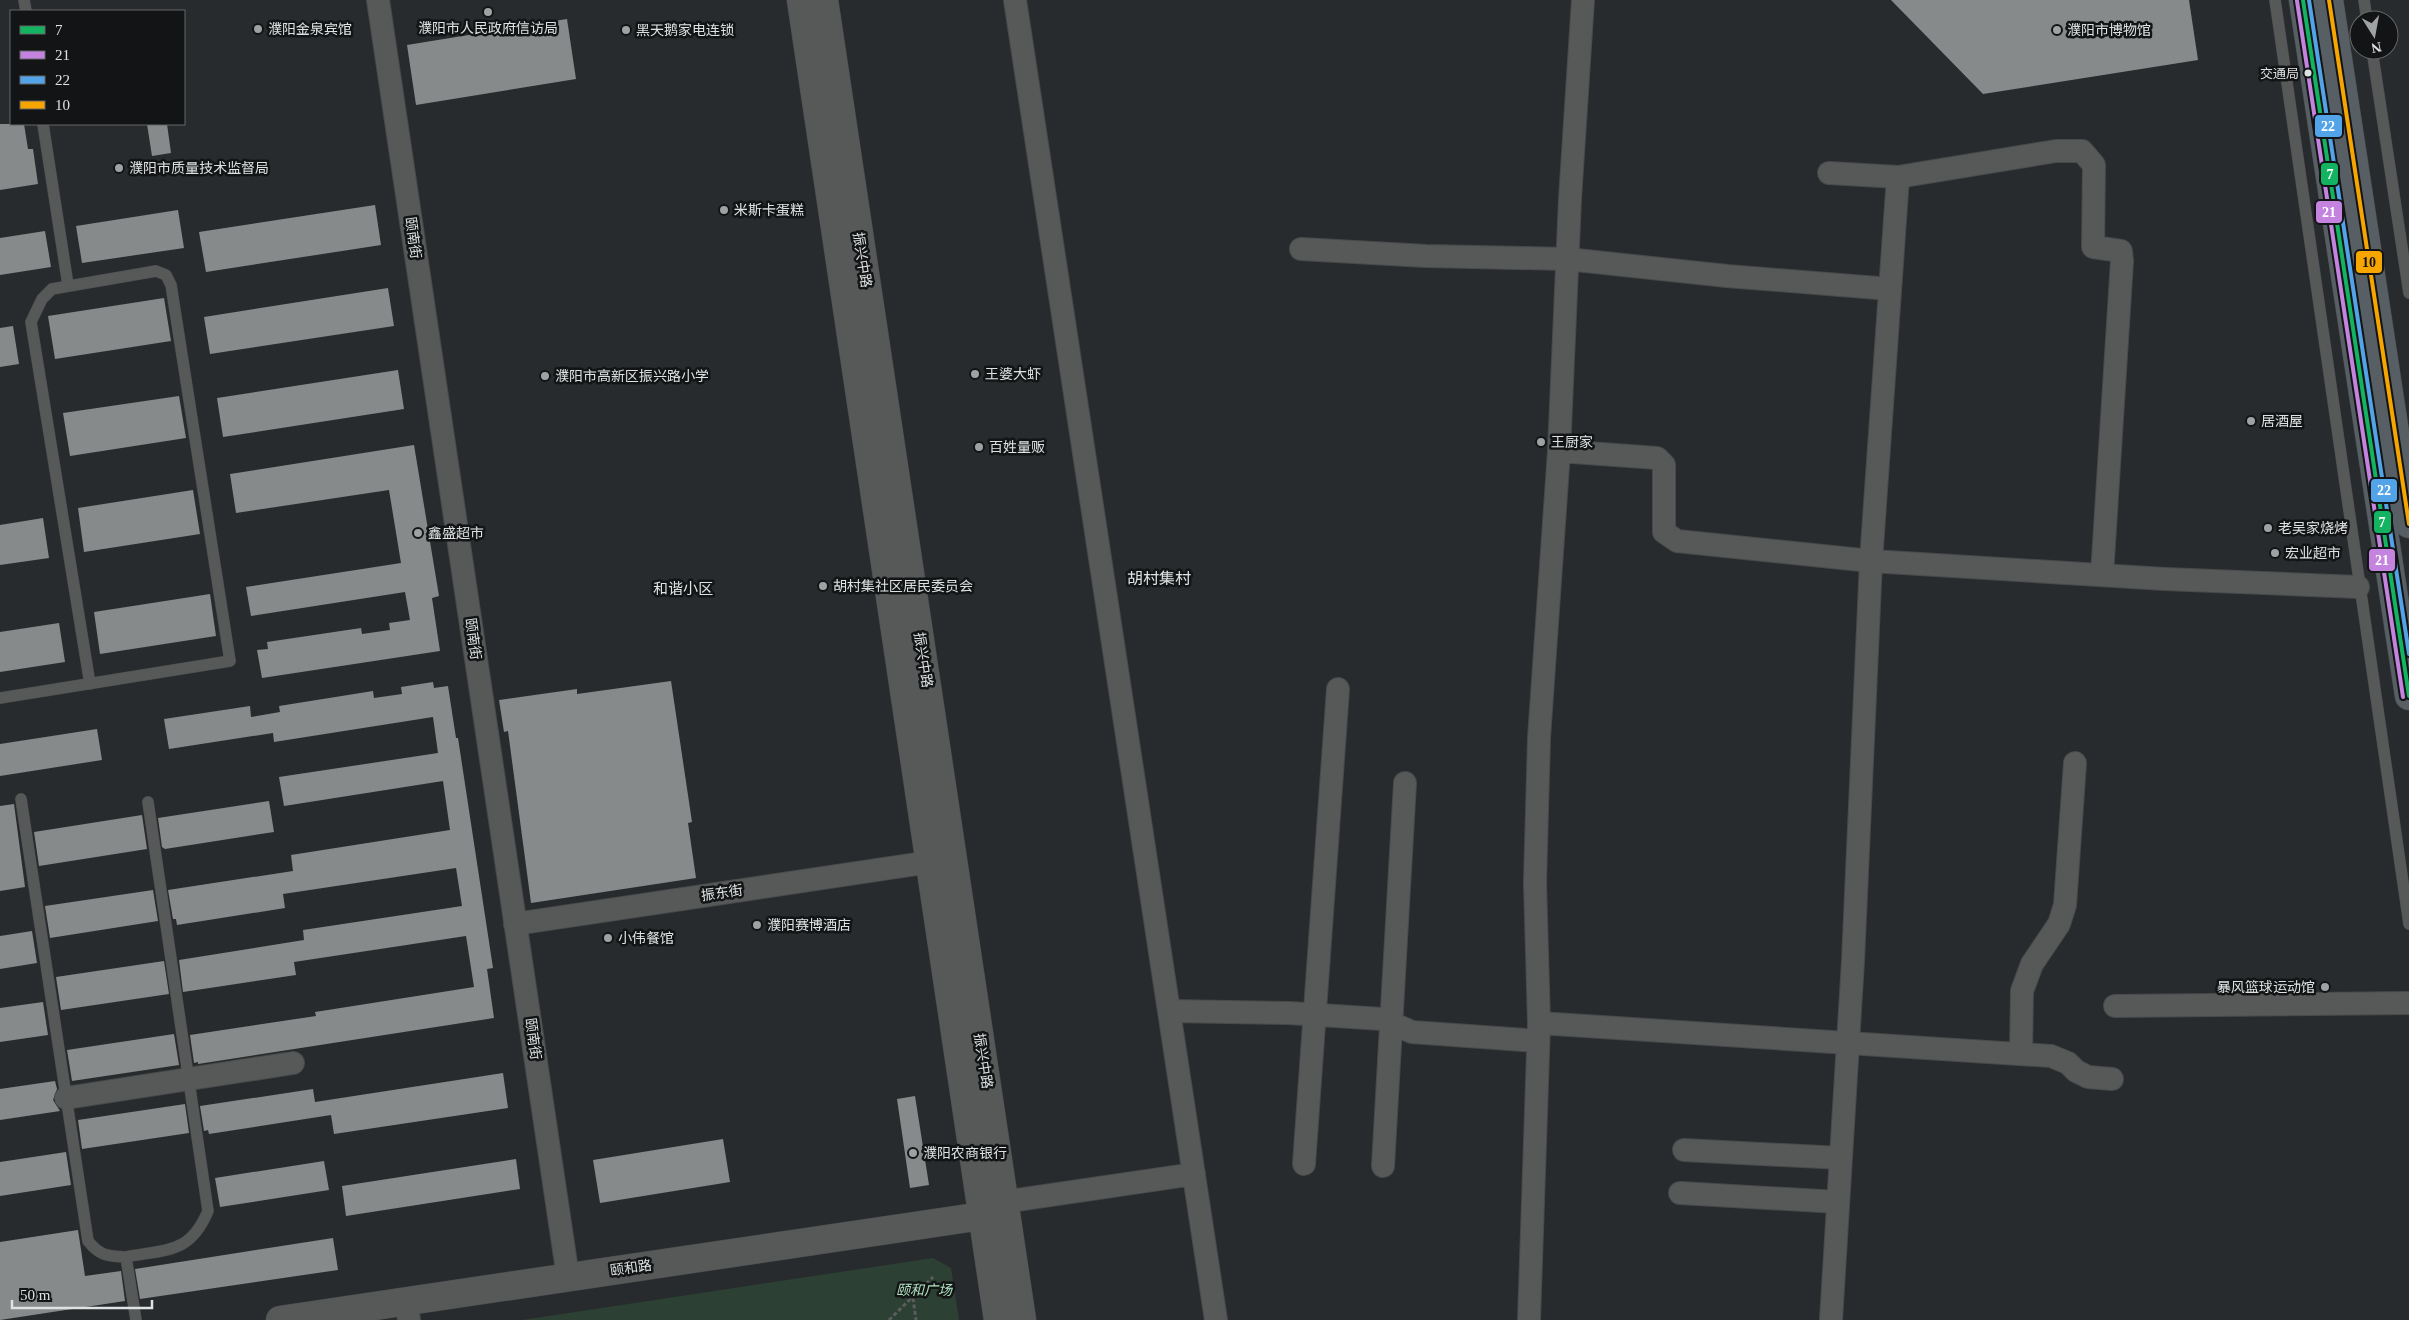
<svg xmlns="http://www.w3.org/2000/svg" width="2409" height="1320" viewBox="0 0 2409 1320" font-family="'Times New Roman','Noto Sans SC',serif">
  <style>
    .green { fill: #2c4034 }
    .building { fill: #878a8a }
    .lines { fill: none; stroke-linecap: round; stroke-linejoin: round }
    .service-casing { stroke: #47494a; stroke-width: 12 }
    .minor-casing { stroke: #47494a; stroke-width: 24 }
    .tertiary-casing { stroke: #47494a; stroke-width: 29 }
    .primary-casing { stroke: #47494a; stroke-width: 29 }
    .path { stroke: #5b5d5e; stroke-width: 3; stroke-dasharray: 4 2.5; stroke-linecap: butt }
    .service { stroke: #575959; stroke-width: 11 }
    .minor { stroke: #575959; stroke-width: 22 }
    .tertiary { stroke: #575959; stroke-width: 28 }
    .primary { stroke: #575f64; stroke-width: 28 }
    .bus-1-casing { stroke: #121415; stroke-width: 8 }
    .bus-2-casing { stroke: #121415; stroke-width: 8 }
    .bus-3-casing { stroke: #121415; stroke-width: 8 }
    .bus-4-casing { stroke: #121415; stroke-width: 8 }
    .bus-1 { stroke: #13b361; stroke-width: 4 }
    .bus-2 { stroke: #c483df; stroke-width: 4 }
    .bus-3 { stroke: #53a3e8; stroke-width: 4 }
    .bus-4 { stroke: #f7a600; stroke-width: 4 }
    .poi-dot { fill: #9ea2a3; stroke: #121415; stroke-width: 2 }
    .bus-dot { fill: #dee2e2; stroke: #121415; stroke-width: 2 }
    .labels { text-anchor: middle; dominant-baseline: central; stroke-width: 5; stroke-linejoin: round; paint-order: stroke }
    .bus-label { font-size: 13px; fill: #dee2e2; stroke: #121415; text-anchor: end }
    .poi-label { font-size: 14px; fill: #dee2e2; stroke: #121415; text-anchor: start }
    .street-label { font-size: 14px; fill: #dee2e2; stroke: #121415 }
    .park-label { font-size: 14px; font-style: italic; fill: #ade0be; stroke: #121415 }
    .neighbourhood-label { font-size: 15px; fill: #dee2e2; stroke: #121415 }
    .quarter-label { font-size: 16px; fill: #dee2e2; stroke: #121415 }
    .line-badge { stroke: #121415; stroke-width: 2 }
    .badge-label { font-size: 14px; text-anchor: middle; font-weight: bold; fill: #fff }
    .pale-badge-label { font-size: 14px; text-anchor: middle; font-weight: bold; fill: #111 }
  </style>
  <rect width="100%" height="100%" fill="#282b2d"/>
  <path class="green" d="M933 1258 951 1268 959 1320H522Z"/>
  <path class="building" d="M1891 0H2189L2198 60 1983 94Z
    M567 19 576 79 416 105 407 45Z
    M0 124H24L28 149H33L38 184 0 190Z
    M147 124H167L171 153 152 156Z
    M375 205 381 245 206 272 199 232Z
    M178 210 184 248 82 263 76 226Z
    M45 231 51 267 0 275V238Z
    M388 288 394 326 210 354 204 317Z
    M164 298 171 341 55 359 48 316Z
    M13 326 19 364 0 367V328Z
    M398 370 404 409 223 437 217 398Z
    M179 396 186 438 70 456 63 413Z
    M414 445 439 596 432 598 440 651 262 678 257 650 268 649 267 642 361 628 362 634 390 630 389 623 410 620 405 592 251 616 246 587 401 563 389 490 236 513 230 474Z
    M193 490 200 534 84 552 78 508Z
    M43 518 49 558 0 565V525Z
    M210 594 216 636 100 654 94 612Z
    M59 623 65 662 0 672V632Z
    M671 681 692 822 688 823 696 878 531 903 508 731 504 732 499 700 577 689V694Z
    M433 682 434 688 448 686 456 738H458L493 968 487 969 494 1018 198 1064V1062L194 1063 190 1035 316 1016 315 1012 474 987 466 936 294 962 296 975 183 992 179 960 304 940 303 930 462 906 456 868 283 894 285 908 177 925 176 919H173L168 890 293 871 291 855 450 830 443 781 284 806 279 777 438 753 433 717 274 742 273 733 169 749 164 719 250 706 251 717 280 712 279 706 373 691 374 698 402 694 401 687Z
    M97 729 102 760 0 776V744Z
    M269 801 274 832 165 849 162 847 158 818Z
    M14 804 25 887 0 891V806Z
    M142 815 147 849 39 866 34 832Z
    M153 890 158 921 50 938 45 906Z
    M32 931 37 963 0 969V936Z
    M164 961 169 994 61 1010 56 977Z
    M43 1002 48 1035 0 1042V1008Z
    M174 1034 179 1065 72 1081 67 1050Z
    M503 1073 508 1108 334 1134 331 1115 209 1134 208 1130 204 1131 200 1106 313 1089 315 1102Z
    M55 1081 57 1089 53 1100 60 1111 0 1120V1089Z
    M915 1096 929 1185 910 1188 897 1099Z
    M185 1104 189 1133 82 1149 78 1120Z
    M723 1139 730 1182 600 1203 593 1160Z
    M66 1152 71 1185 0 1196V1162Z
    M516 1159 520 1189 346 1216 342 1186Z
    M324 1161 329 1190 220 1207 215 1178Z
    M78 1230 85 1276 121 1271 125 1301 0 1320V1242Z
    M333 1238 338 1270 140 1299 135 1269Z"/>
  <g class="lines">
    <defs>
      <path id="service" d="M24 0 26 11
        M2275 0 2409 924
        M2364 0 2367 20
        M2372 50 2409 293
        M43 124 68 285
        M0 698 230 661 171 285 166 275 156 271 52 289 42 299 31 322 90 684
        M21 799 88 1241C100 1256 107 1256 126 1257
        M136 1320 126 1257C167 1249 190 1254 208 1211L148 802"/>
      <path id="minor" d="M378 0 568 1277
        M1015 0 1216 1320
        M1829 173 1898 177 1871 561 1853 961 1831 1320
        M1898 177 2056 151H2082L2094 165 2093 247 2121 251 2122 261 2102 575
        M1301 249 1426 256 1567 259 1727 276 1890 289
        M1559 451 1657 458 1664 465V532L1677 541 1871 561 2165 579 2358 587
        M515 924 930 862
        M2115 1006 2409 1003
        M1169 1011 1289 1013 1382 1019 1412 1032 1538 1041
        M1539 1023 2051 1056 2068 1063 2076 1071 2088 1077 2112 1079
        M2021 1054 2022 991 2032 964 2059 924 2065 905 2075 763
        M66 1098 293 1063
        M1684 1150 1841 1158
        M1304 1164 1338 689
        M1383 1166 1405 783
        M1680 1193 1838 1202
        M1004 1202 1194 1174
        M406 1301 409 1320
        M1529 1320 1539 1023 1535 882 1539 738 1559 451 1570 199 1583 0"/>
      <path id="tertiary" d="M801 0 998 1320
        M824 0 1022 1320
        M280 1320 982 1216"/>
      <path id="primary" d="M2303 0 2409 696
        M2329 0 2409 524"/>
    </defs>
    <use href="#service" class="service-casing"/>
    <use href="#minor" class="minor-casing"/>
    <use href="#tertiary" class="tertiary-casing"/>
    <use href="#primary" class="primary-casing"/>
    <path class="path" d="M913 1298 916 1320
      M889 1320 933 1277"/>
    <use href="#service" class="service"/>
    <use href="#minor" class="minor"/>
    <use href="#tertiary" class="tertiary"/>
    <use href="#primary" class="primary"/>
    <defs>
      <path id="bus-1" d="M2303 0 2409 696"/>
      <path id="bus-2" d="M2297 1 2403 697"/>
      <path id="bus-3" d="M2309 0 2409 654"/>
      <path id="bus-4" d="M2329 0 2409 524"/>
    </defs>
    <use href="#bus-1" class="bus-1-casing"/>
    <use href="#bus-2" class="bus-2-casing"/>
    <use href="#bus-3" class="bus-3-casing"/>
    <use href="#bus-4" class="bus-4-casing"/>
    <use href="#bus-1" class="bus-1"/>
    <use href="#bus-2" class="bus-2"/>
    <use href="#bus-3" class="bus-3"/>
    <use href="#bus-4" class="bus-4"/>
  </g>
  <g class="poi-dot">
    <circle cx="488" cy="12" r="5"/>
    <circle cx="258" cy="29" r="5"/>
    <circle cx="626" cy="30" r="5"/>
    <circle cx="2057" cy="30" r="5"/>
    <circle cx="119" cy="168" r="5"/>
    <circle cx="724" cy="210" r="5"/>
    <circle cx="975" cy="374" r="5"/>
    <circle cx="545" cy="376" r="5"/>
    <circle cx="2251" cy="421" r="5"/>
    <circle cx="1541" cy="442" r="5"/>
    <circle cx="979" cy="447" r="5"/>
    <circle cx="2268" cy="528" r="5"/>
    <circle cx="418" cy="533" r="5"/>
    <circle cx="2275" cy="553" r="5"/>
    <circle cx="823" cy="586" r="5"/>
    <circle cx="757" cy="925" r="5"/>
    <circle cx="608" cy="938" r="5"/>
    <circle cx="2325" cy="987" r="5"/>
    <circle cx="913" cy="1153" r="5"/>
  </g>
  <circle class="bus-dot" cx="2308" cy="73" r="4.5"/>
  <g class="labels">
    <g class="bus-label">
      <text x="2299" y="73">交通局</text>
    </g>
    <g class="poi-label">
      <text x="488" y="28" text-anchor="middle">濮阳市人民政府信访局</text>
      <text x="268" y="29">濮阳金泉宾馆</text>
      <text x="636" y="30">黑天鹅家电连锁</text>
      <text x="2067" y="30">濮阳市博物馆</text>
      <text x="129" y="168">濮阳市质量技术监督局</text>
      <text x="734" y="210">米斯卡蛋糕</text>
      <text x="985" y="374">王婆大虾</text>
      <text x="555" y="376">濮阳市高新区振兴路小学</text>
      <text x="2261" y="421">居酒屋</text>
      <text x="1551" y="442">王厨家</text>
      <text x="989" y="447">百姓量贩</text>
      <text x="2278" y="528">老吴家烧烤</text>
      <text x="428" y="533">鑫盛超市</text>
      <text x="2285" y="553">宏业超市</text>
      <text x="833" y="586">胡村集社区居民委员会</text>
      <text x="767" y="925">濮阳赛博酒店</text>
      <text x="618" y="938">小伟餐馆</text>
      <text x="2315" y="987" text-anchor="end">暴风篮球运动馆</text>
      <text x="923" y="1153">濮阳农商银行</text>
    </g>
    <g class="street-label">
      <text transform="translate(413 238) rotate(82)">颐南街</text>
      <text transform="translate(862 260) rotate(81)">振兴中路</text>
      <text transform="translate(473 639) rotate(82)">颐南街</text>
      <text transform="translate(923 660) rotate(81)">振兴中路</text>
      <text transform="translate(722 893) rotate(-8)">振东街</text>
      <text transform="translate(533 1039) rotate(82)">颐南街</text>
      <text transform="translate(983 1061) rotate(81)">振兴中路</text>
      <text transform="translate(631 1268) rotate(-8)">颐和路</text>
    </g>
    <g class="park-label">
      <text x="924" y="1290">颐和广场</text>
    </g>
    <g class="neighbourhood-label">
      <text x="683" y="589">和谐小区</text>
    </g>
    <g class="quarter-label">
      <text x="1159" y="578">胡村集村</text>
    </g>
  </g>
  <g class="line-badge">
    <rect x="2314" y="114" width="29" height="24" rx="5" fill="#53a3e8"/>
    <rect x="2320" y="162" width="19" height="24" rx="5" fill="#13b361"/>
    <rect x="2315" y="200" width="28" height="24" rx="5" fill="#c483df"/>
    <rect x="2355" y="250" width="28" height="24" rx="5" fill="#f7a600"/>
    <rect x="2370" y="478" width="28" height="25" rx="5" fill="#53a3e8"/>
    <rect x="2373" y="510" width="19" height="24" rx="5" fill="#13b361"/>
    <rect x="2368" y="548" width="28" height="24" rx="5" fill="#c483df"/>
  </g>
  <g class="badge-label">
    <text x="2328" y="131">22</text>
    <text x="2330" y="179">7</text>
    <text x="2329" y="217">21</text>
    <text x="2384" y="495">22</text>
    <text x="2382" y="527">7</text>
    <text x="2382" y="565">21</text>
  </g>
  <g class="pale-badge-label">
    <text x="2369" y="267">10</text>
  </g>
  <rect x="10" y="10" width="175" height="115" fill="#121415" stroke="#646667"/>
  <rect x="20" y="26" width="25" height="8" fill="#13b361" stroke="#646667"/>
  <text x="55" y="35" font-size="15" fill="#dee2e2">7</text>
  <rect x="20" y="51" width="25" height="8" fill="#c483df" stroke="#646667"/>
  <text x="55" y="60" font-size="15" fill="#dee2e2">21</text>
  <rect x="20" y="76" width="25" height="8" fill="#53a3e8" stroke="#646667"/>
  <text x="55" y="85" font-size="15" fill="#dee2e2">22</text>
  <rect x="20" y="101" width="25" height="8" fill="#f7a600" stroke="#646667"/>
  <text x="55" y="110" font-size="15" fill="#dee2e2">10</text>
  <g transform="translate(2374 35) rotate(169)"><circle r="24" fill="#121415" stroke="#646667"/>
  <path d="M0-4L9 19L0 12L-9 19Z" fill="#9ea2a3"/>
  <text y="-8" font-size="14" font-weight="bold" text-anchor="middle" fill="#dee2e2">N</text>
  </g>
  <path d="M12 1300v8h140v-8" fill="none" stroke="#dee2e2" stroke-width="2.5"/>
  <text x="20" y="1300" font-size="15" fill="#dee2e2" stroke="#121415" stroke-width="4" paint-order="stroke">50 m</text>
</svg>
